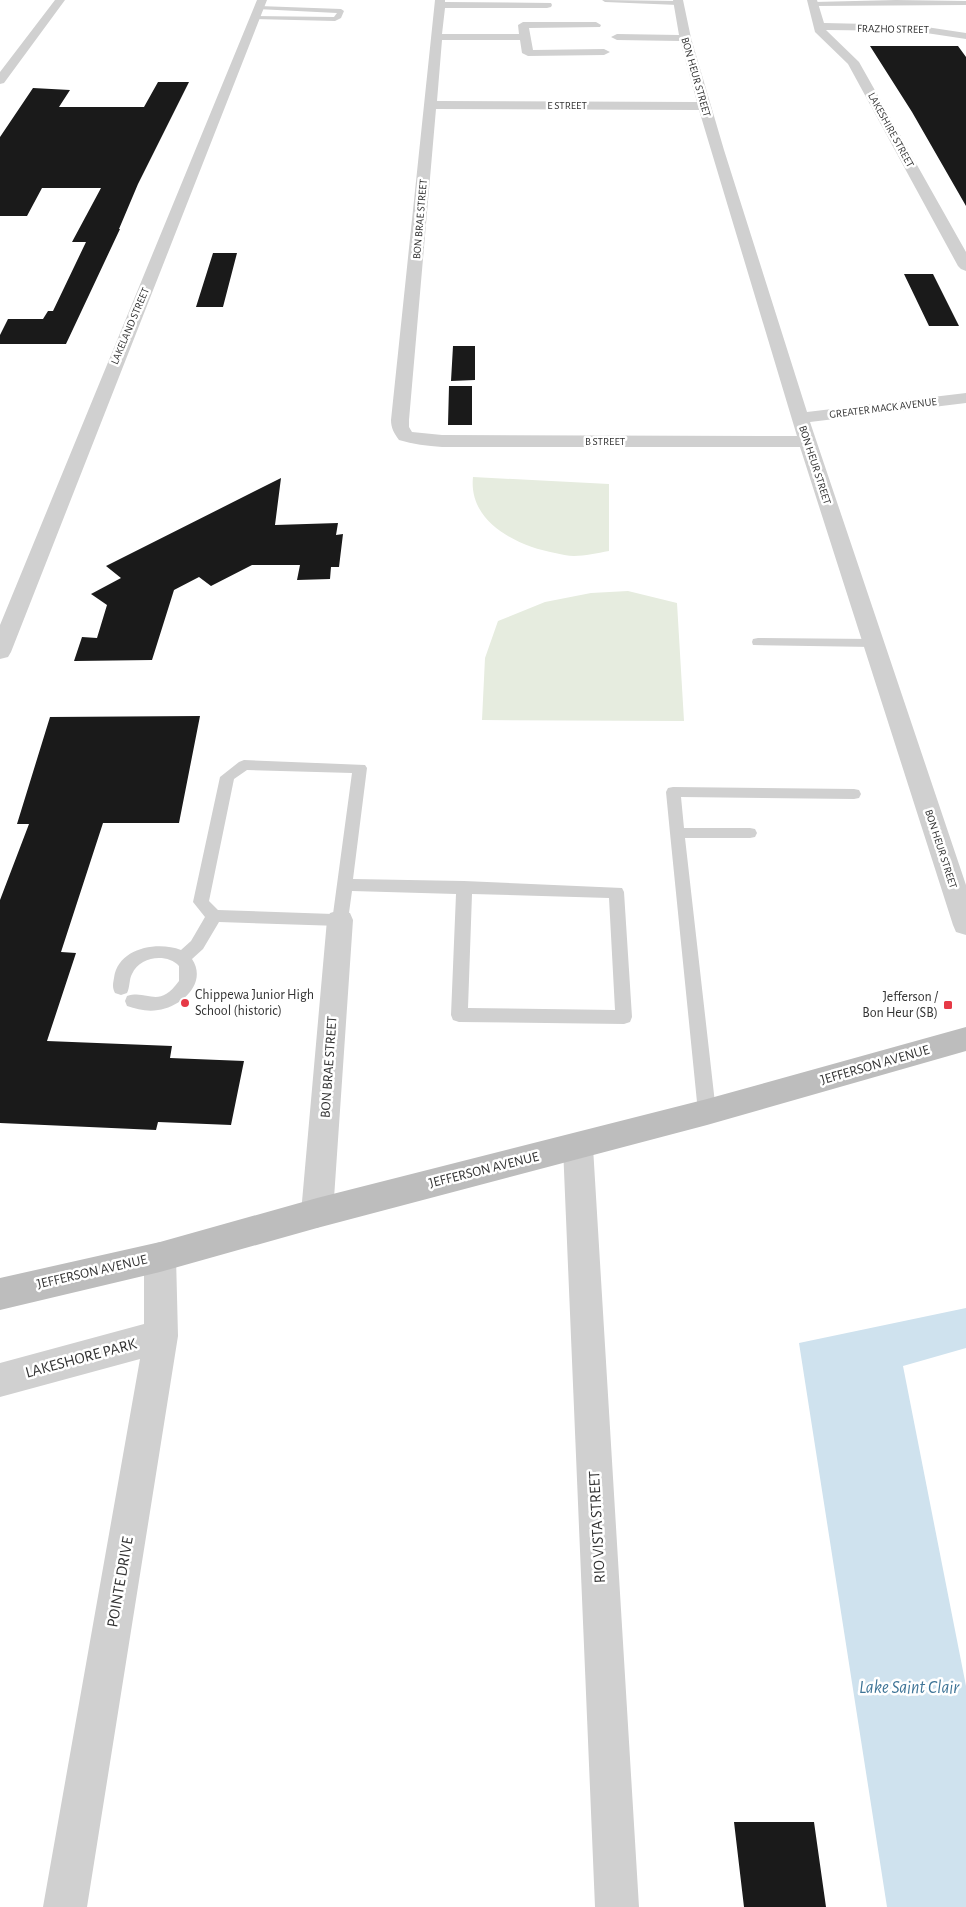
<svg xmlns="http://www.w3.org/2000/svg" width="966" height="1907" viewBox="0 0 966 1907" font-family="'Alegreya Sans',sans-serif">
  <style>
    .green { fill: #e6ecdf }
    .water { fill: #cfe2ee }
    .building { fill: #1a1a1a }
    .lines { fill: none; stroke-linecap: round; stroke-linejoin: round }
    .lane { fill: #d0d0d0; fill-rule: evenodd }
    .street { fill: #d0d0d0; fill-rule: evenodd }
    .secondary { fill: #bdbdbd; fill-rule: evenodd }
    .poi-dot { fill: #e63946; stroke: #fff; stroke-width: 2 }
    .labels { text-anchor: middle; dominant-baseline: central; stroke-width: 5; stroke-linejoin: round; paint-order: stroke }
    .far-street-label { font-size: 11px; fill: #333; stroke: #fff }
    .poi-label { font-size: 14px; fill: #333; stroke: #fff; text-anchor: start }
    .street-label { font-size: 14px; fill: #333; stroke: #fff }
    .near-street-label { font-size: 16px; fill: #333; stroke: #fff }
    .near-water-label { font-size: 18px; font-style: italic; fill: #3f7597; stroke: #fff }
  </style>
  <rect width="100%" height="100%" fill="#fff"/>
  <path class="green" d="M473 477 609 484V551C597 553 585 556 574 556 568 556 561 554 555 553 517 546 468 522 473 477Z
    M628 591 677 603 684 721 482 720 485 658 498 621 545 602 591 593Z"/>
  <path class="water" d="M966 1308V1348L903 1366 966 1686V1907H887L799 1343Z"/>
  <path class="building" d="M870 46H958L966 57V206L912 112Z
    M158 82H189L138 184 119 229H120L66 344H0V335L8 319H43L48 311H53L86 242H72L101 188H42L27 216H0V137L33 88 70 90 59 107H144Z
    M213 253H237L223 307H196Z
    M904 274H933L959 326H929Z
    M453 346H475V380L451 381Z
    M449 386H472V425H448Z
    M281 478 275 525 338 523 336 535 343 534 339 567H331L330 579 297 580 300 565H252L211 586 199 577 174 590 152 660 74 661 82 637 97 638 107 605 91 594 121 578 106 566Z
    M200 716 179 823H103L61 952 76 953 47 1041 172 1046 170 1058 244 1061 231 1125 158 1122 156 1130 0 1123V900L29 824H17L50 717Z
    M734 1822H814L826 1907H744Z"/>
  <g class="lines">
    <path class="lane" d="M602 0 678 1 681 3 678 5 605 2Z
      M896 0 966 1V5L814 6 811 4 814 2Z
      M259 6 341 9 344 11 341 18 335 21 252 19 251 18 254 16 334 17 337 13 257 9 256 8Z
      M758 638 873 639 879 643 873 647 753 645 752 642 753 639Z
      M244 760 365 765 367 768 353 879 464 881 622 888 624 892 632 1017 630 1022 624 1024 459 1022 453 1020 451 1015 456 894 352 891 348 920 346 924 340 926 219 922 203 949 192 959C208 983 181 1007 158 1010 147 1012 137 1009 127 1006L125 1001 127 996C148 989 158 1010 179 981V966C167 953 140 956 132 974 129 979 130 987 127 993L121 995 115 993C112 987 113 984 114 978 118 948 157 941 181 950L191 941 205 917 193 902 220 777 239 762ZM247 770 352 773 333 914 218 910 209 901 234 779ZM472 894 609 898 615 1010 468 1008Z
      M673 787 854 789 859 790 861 794 859 798 854 799 681 797 684 828H750L755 829 757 833 755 837 750 838H685L716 1112 713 1117 707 1120 701 1117 698 1112 670 833 666 792 668 788Z"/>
    <path class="street" d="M55 0H65L4 83 0 84V72Z
      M257 0H267L11 652 8 657 0 659V625Z
      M435 0H445V2L551 3 552 5 551 7 547 8H445L442 34H519L518 25 523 22H596L601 25 600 27 529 28 533 50 604 49 610 52 604 55 528 56 522 53 520 40H442L437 101 697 102 680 41 617 40 611 37 617 34 679 35 673 0H683L691 38 724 150 807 412 966 393V403L810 422 966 885V935L956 932 953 925 800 447H442C427 446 413 444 399 440 394 433 391 428 391 420ZM436 109 699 110 797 436 442 435 412 432 409 427V420Z
      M807 0H817L824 23 913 25 966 33V39L913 31 826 30 859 62 966 252V271L961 269 958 266 848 64 815 32Z
      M340 910 350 913 353 920 333 1213 328 1223 317 1228 306 1223 301 1213 327 920 330 913Z
      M578 1133 589 1137 593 1147 639 1907H595L563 1147 567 1137Z
      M160 1242 172 1246 176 1257 178 1336 87 1907H43L140 1359 0 1397V1363L144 1324V1257L148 1246Z"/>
    <path class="secondary" d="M966 1027V1051L707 1125 317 1228 160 1272 0 1310V1278L160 1242 317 1198 707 1099Z"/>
  </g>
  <g class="poi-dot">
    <circle cx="185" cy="1003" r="5"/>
    <rect x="943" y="1000" width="10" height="10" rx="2.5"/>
  </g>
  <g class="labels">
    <g class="far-street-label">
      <text transform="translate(893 29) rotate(1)">FRAZHO STREET</text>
      <text transform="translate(696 77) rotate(74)">BON HEUR STREET</text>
      <text x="567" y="105">E STREET</text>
      <text transform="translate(891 130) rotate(61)">LAKESHIRE STREET</text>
      <text transform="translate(420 219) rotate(-85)">BON BRAE STREET</text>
      <text transform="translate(130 326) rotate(-67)">LAKELAND STREET</text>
      <text transform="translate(883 408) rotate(-7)">GREATER MACK AVENUE</text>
      <text x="605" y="441">B STREET</text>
      <text transform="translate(815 465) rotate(72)">BON HEUR STREET</text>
      <text transform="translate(941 849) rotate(72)">BON HEUR STREET</text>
    </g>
    <g class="poi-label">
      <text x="195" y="995">Chippewa Junior High<tspan x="195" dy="16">School (historic)</tspan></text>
      <text x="938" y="997" text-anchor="end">Jefferson /<tspan x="938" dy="16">Bon Heur (SB)</tspan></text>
    </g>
    <g class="street-label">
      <text transform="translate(875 1065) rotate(-16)">JEFFERSON AVENUE</text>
      <text transform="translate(329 1067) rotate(-86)">BON BRAE STREET</text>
      <text transform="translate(484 1170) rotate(-14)">JEFFERSON AVENUE</text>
      <text transform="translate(92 1272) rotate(-13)">JEFFERSON AVENUE</text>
    </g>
    <g class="near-street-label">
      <text transform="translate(81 1358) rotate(-15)">LAKESHORE PARK</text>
      <text transform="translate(597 1527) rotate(-93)">RIO VISTA STREET</text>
      <text transform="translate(120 1582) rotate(-80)">POINTE DRIVE</text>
    </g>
    <g class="near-water-label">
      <text x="909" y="1688">Lake Saint Clair</text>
    </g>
  </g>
</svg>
